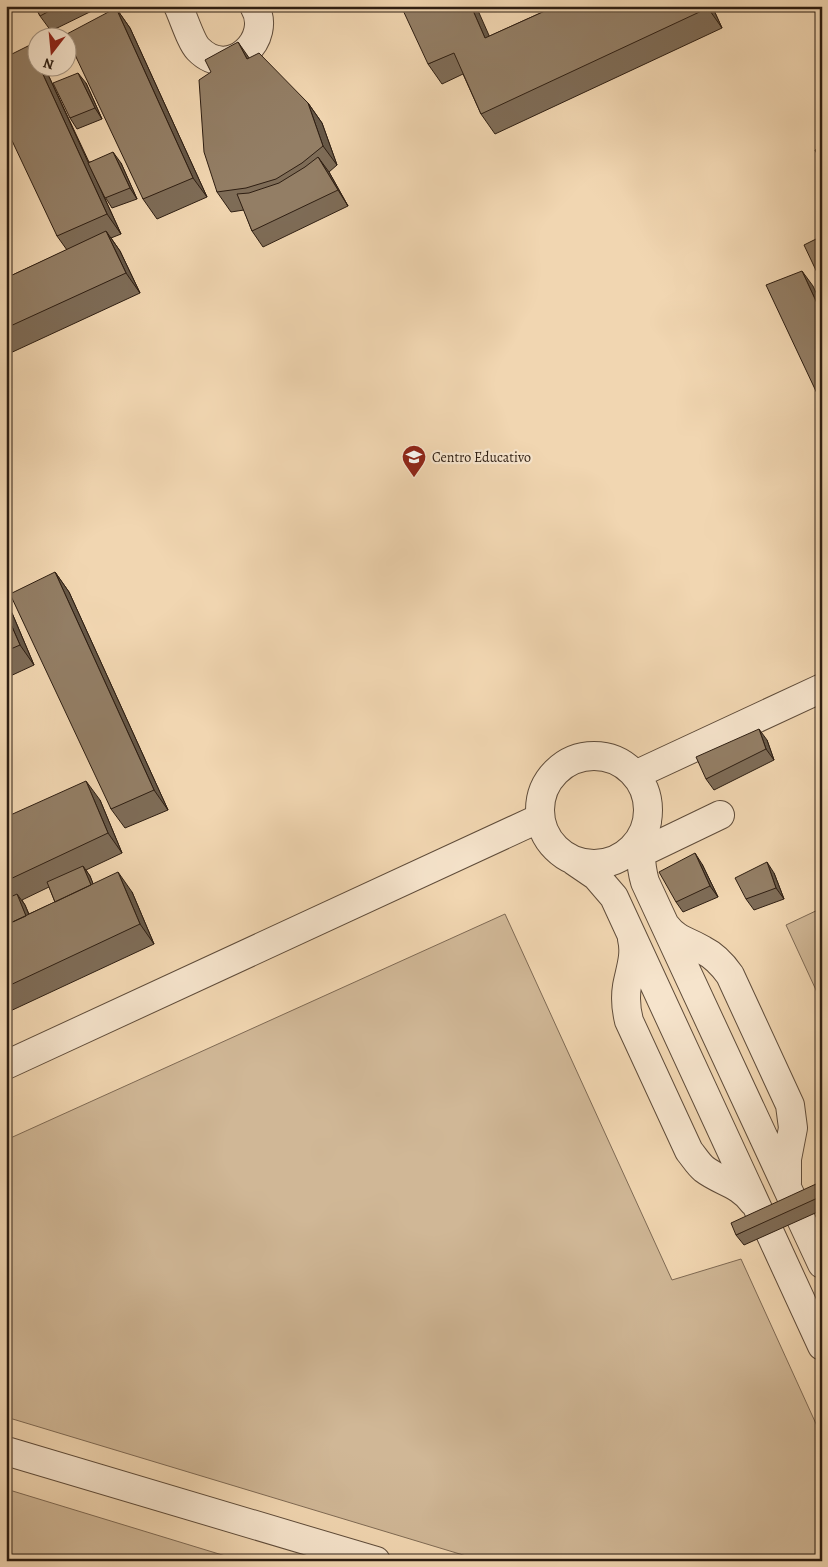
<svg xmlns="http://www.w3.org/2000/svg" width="828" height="1567" viewBox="0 0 828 1567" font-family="Alegreya,serif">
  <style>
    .green { fill: #d0b796; stroke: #7f6a54 }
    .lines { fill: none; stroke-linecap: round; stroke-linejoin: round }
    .minor-casing { stroke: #5f4c3a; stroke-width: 30 }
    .minor { stroke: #f6e4cc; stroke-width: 28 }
    .wall { fill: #7e6c57; stroke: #2e1e12; fill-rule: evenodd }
    .shaded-wall { fill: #675847; stroke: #2e1e12 }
    .building { fill: #937e65; stroke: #2e1e12 }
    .labels { text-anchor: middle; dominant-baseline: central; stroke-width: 4.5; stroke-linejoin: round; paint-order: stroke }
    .poi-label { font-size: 14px; fill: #2e1e12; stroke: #f6e4cc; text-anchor: start }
  </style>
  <rect width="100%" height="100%" fill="#f1d6b1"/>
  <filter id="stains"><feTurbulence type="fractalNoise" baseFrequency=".004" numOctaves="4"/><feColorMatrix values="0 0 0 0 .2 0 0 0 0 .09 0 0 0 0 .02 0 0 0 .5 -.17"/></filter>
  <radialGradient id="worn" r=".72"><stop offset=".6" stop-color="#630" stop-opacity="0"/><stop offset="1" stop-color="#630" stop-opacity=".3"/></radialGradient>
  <path class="green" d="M822 908V1003L786 925Z
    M505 914 672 1280 741 1259 822 1437 821 1561H483L6 1417V1140Z
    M6 1489 242 1561H6Z"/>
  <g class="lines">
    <defs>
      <path id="minor" d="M178 6C183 16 191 42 198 49 230 82 274 38 254 6
        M540 810a54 54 0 1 1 108 0a54 54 0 1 1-108 0Z
        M635 775 822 688
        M647 822C640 843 639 861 645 882L796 1207
        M641 853 720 815
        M574 861 596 876 614 897 764 1222
        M666 926C676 940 690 942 703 950 715 956 723 965 730 975L790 1105 793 1128 787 1159V1183
        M632 939C636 955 630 970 627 986 625 998 626 1009 629 1021L689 1151C694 1157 698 1164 704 1169 721 1182 739 1183 753 1202
        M6 1065 540 818
        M801 1219 822 1264
        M770 1233 822 1346
        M6 1451 376 1561"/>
    </defs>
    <use href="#minor" class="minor-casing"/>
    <use href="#minor" class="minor"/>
  </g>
  <path class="wall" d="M35 6H102L51 31 40 16Z
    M556 6H712L722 28 495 134 481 114 463 74 442 84 428 64Z
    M116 8 130 28 207 197 157 219 143 199Z
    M249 58 308 103 322 123 337 165 329 172 348 206 263 247 252 231 244 210 231 212 217 192Z
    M45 68 89 162 121 163 137 199 112 208 102 192 121 234 111 238 120 251 140 293 6 355V278L67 250 57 236Z
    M86 83 102 119 77 129 70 118Z
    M55 572 69 592 168 810 125 828 111 809Z
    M6 605 12 613 34 665 6 678Z
    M767 740 774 760 714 790 706 779Z
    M100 800 122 853 86 870 90 876 93 884 132 892 154 944 6 1013V817ZM49 887 55 902 29 914 25 905 22 900Z
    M702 864 718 897 683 912 676 902Z
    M774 873 784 899 754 910 746 899Z
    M822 1192V1210L744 1245 736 1235Z"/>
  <path class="shaded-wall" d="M471 6H476L499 58 485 38Z
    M707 6H712L722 28 708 8Z
    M116 8 130 28 207 197 193 178Z
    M238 42 252 62 247 59Z
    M30 45 38 56V61Z
    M40 68H45L121 234 107 214Z
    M78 73 86 83 102 119 95 108Z
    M308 103 322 123 337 165 323 146Z
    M113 152 121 163 137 199 130 188Z
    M318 157 329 172 348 206 338 190Z
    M106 231 120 251 140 293 126 273Z
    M802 271 813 286 822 306V314Z
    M55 572 69 592 168 810 154 790Z
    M6 605 12 613 34 665 20 645 6 613Z
    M759 729 767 740 774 760 766 749Z
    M86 781 100 800 122 853 108 833Z
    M695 853 702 864 718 897 710 886Z
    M767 862 774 873 784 899 776 888Z
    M83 866 90 876 100 901 93 890Z
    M118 872 132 892 154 944 140 924Z
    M17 894 25 905 35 930 27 919Z"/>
  <path class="building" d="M35 6H59L40 16Z
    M401 6H471L485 38 556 6H707L708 8 481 114 454 53 428 64Z
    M116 8 193 178 143 199 68 40V38H66L65 35Z
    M238 42 247 59 259 53 308 103 323 146 302 163 276 179 246 188 217 192 204 152 199 80 211 72 205 60Z
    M30 45 38 61V68H40L107 214 57 236 6 128V57Z
    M78 73 95 108 70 118 53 83Z
    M822 147V164L815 150Z
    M113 152 130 188 105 198 88 163Z
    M318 157 338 190 252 231 237 194 249 193 279 183 305 167Z
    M106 231 126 273 6 328V278Z
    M822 236V283L804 245Z
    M802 271 822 314V404L766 285Z
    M55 572 154 790 111 809 10 594Z
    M6 613 20 645 6 651Z
    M759 729 766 749 706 779 696 757Z
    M86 781 108 833 6 881V817Z
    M695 853 710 886 676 902 659 872Z
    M767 862 776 888 746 899 735 878Z
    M83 866 91 885 55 902 47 882Z
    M118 872 140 924 6 987V925Z
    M17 894 26 916 6 925V899Z
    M816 1184 822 1196 736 1235 731 1223Z"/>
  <defs>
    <symbol id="university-pin" viewBox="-11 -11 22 30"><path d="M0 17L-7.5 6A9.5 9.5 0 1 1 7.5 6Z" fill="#8f2418" stroke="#f6e4cc"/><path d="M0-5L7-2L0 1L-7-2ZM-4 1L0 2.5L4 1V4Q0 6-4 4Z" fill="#fff"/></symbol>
  </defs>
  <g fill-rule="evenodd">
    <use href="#university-pin" x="400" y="443" width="28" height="38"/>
  </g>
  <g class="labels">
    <g class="poi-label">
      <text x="432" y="457">Centro Educativo</text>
    </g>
  </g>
  <rect width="828" height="1567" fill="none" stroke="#f1d6b1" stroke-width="25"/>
  <rect x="8" y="8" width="813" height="1552" fill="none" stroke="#2e1e12" stroke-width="2.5"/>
  <rect x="12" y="12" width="803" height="1542" fill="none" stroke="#2e1e12"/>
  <g transform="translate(52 52) rotate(196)"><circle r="24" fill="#f6e4cc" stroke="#a69582"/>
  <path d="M0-4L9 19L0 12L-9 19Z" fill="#8f2418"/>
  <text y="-8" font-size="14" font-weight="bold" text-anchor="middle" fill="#2e1e12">N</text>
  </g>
  <rect width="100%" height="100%" filter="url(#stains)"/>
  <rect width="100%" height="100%" fill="url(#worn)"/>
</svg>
